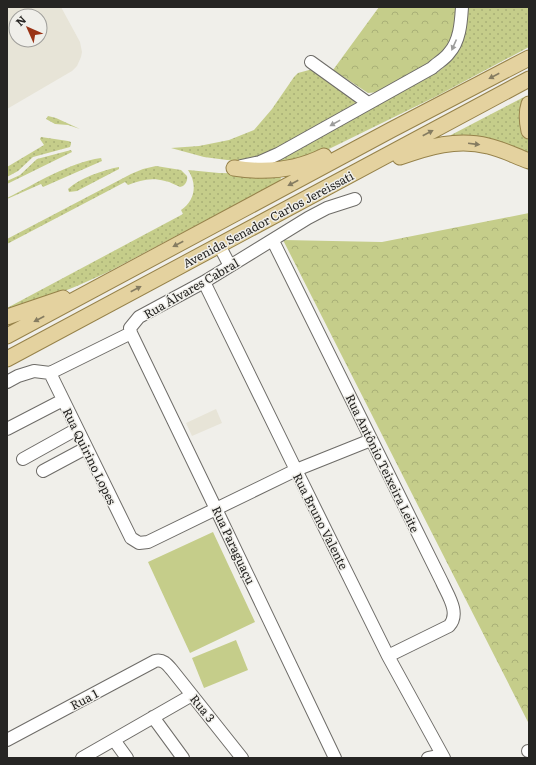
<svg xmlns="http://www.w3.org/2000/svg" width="536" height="765" viewBox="0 0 536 765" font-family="Literata,serif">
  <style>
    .built { fill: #e7e4d7; fill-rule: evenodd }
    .grass { fill: url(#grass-dots) }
    .forest { fill: url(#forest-crowns) }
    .pitch { fill: #c5cd8a }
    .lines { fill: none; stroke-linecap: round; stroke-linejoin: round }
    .minor-casing { stroke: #6e6c68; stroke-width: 14 }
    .major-casing { stroke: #96824a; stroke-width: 17 }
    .minor { stroke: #fff; stroke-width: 12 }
    .major { stroke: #e4d29f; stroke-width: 15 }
    .oneway { fill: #9d9d9c }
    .oneway2 { fill: #857c61 }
    .labels { text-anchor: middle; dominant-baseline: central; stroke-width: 3; stroke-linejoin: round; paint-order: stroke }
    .street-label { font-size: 12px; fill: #262523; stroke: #f0efea }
  </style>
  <defs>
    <pattern id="grass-dots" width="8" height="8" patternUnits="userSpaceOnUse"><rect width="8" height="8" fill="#c5cd8a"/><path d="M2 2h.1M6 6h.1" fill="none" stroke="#a9b077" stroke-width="1.8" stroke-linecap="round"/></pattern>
    <pattern id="forest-crowns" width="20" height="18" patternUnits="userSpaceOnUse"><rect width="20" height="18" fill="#c5cd8a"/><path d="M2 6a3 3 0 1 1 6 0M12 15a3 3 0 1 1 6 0" fill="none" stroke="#a9b077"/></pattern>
  </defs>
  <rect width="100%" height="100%" fill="#f0efea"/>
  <path class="built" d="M7 7H61L80 42 82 52 81 57 77 66 72 71 7 109ZM16 16H40V40H16Z
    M216 409 222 423 192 436 186 423Z"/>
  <path class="grass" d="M467 7H529V47L435 97 331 148 301 161 256 166 438 72C465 51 463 38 467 7Z
    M309 70 316 71 353 96 356 103 271 154 239 161 227 160 204 157 171 148 199 146 229 140 254 130 272 109 294 77 298 73Z
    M526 96 522 109 525 136 529 141V154L451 137V135Z
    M48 116 56 118 80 129 68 125 55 124 46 119Z
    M41 137 68 141 71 142V144L70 147 33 157 18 171 7 177V167L44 145 40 139Z
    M71 150 72 152 7 184V181L20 175 37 159Z
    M101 158 102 161 43 187 41 184 7 199V198C37 183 68 163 101 158Z
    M156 166 181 170 187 176C188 181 185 186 180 187 175 185 171 182 165 181 152 177 140 180 128 185L125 182 7 244V239L131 174 143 169Z
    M119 167V169L77 191 69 192 68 189C80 178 103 170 119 167Z
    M188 170 219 173 271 174 279 175 281 178 280 181 106 273 77 286 7 314V308L183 214 181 210C196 200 197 183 188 170Z"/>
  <path class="forest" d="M379 7H456L454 37 442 57 379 92 368 93 333 70Z
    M529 213V724L283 240 382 242Z"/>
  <path class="pitch" d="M213 532 255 622 190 653 148 562Z
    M236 640 248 670 204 688 192 658Z"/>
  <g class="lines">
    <defs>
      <path id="minor" d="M311 62 368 103
        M241 166 260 162 278 154 432 68C437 63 445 59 449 53 460 41 461 22 462 7
        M273 241 442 582C447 594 461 613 449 626L388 656
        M219 245 230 266
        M204 282 296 470 388 656 444 758
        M50 373 131 538 139 543 148 542 296 470 371 440
        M7 382 18 376 34 371 50 373 131 333
        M7 429 63 400
        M23 459 77 429
        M43 471 86 448
        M153 717 183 758
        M7 740 155 661C163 659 167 664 172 670L242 758
        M114 740 127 758
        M528 751H529
        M82 758 192 695
        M335 758 216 509 131 333 130 328 139 317 204 282 308 218 327 208 355 199
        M428 758 442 755"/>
      <path id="major" d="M529 104C526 113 527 122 529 131
        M400 157C428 147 457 138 488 146 502 149 515 156 529 161
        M234 168C265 173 296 170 324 156
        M7 317 63 298
        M7 336 391 130 529 58
        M7 359 529 79"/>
    </defs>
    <use href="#minor" class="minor-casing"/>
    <use href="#major" class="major-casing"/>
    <use href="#minor" class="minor"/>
    <use href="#major" class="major"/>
  </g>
  <defs><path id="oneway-solid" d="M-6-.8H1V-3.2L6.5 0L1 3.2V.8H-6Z"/></defs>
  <g class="oneway">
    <use href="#oneway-solid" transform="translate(454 45) rotate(114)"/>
    <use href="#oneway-solid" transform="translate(335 123) rotate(151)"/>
  </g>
  <g class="oneway2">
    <use href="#oneway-solid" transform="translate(494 76) rotate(152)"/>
    <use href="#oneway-solid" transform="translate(428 133) rotate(-28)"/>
    <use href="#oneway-solid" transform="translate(474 144) rotate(7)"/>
    <use href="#oneway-solid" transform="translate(293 183) rotate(152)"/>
    <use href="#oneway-solid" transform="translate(178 244) rotate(152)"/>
    <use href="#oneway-solid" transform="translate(136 289) rotate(-28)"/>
    <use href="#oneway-solid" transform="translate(39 319) rotate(152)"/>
  </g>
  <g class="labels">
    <g class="street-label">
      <text transform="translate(268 219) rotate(-28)">Avenida Senador Carlos Jereissati</text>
      <text transform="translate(191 288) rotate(-30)">Rua Álvares Cabral</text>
      <text transform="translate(90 456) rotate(64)">Rua Quirino Lopes</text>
      <text transform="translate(383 463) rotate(64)">Rua Antônio Teixeira Leite</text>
      <text transform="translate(321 521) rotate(63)">Rua Bruno Valente</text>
      <text transform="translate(234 545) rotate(65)">Rua Paraguaçu</text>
      <text transform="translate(84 699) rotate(-28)">Rua 1</text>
      <text transform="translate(203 708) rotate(51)">Rua 3</text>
    </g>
  </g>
  <rect width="536" height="765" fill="none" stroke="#262523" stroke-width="16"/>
  <g transform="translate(28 28) rotate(315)"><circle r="19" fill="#f0efea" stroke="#9f9e9a"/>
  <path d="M0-3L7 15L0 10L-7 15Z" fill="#9a3315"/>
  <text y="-6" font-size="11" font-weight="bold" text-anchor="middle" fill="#262523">N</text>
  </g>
</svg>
